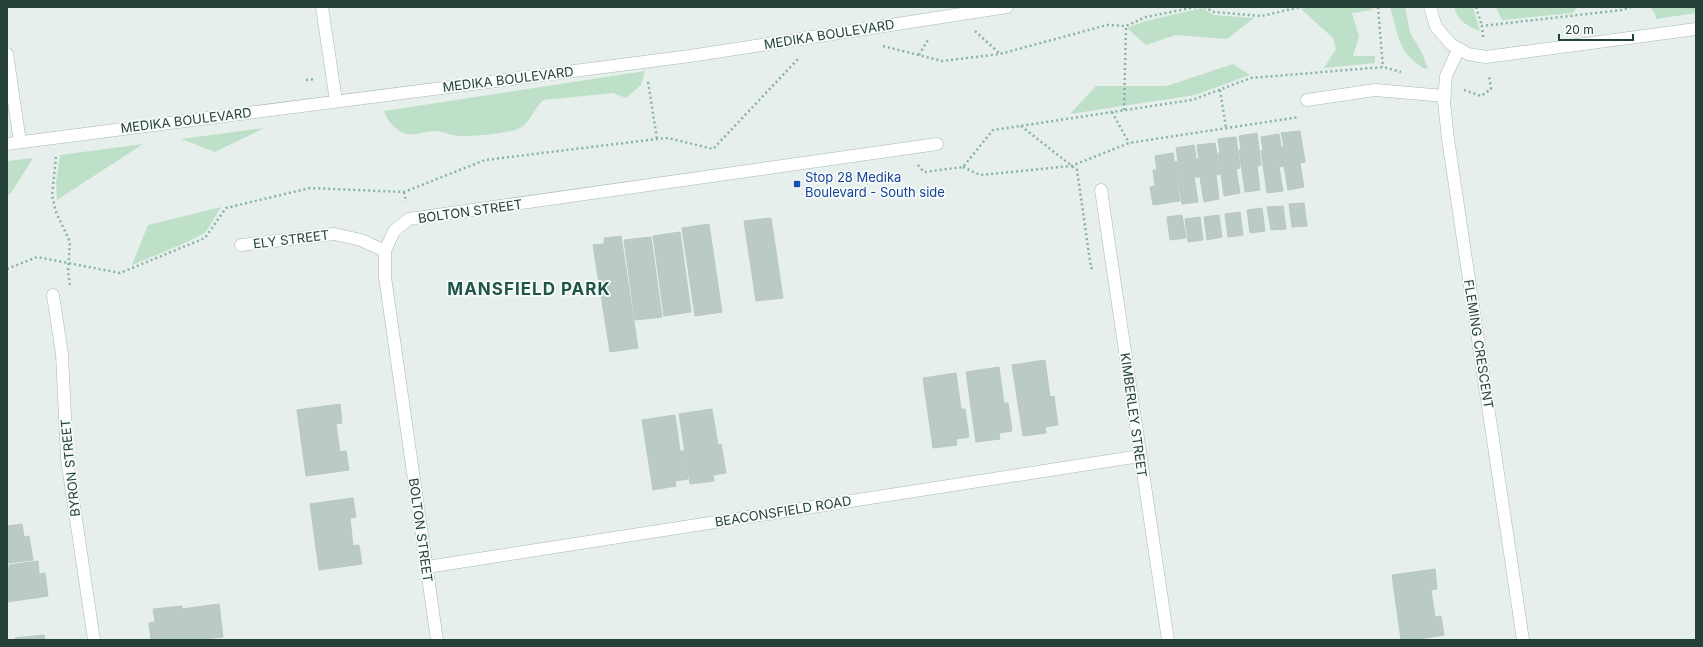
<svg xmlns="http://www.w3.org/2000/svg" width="1703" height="647" viewBox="0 0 1703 647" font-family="Inter,sans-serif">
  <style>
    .green { fill: #bfe0c8 }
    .building { fill: #bbcac4; stroke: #b8c9c2 }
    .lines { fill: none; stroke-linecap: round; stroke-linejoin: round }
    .minor-casing { stroke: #a8b8b2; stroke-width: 13 }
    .path { stroke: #86b3a5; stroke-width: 2.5; stroke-dasharray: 2 3; stroke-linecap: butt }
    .minor { stroke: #fff; stroke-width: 12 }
    .transit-dot { fill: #1a4fb4; stroke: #f7fbf9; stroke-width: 1.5 }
    .labels { text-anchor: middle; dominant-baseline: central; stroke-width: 3.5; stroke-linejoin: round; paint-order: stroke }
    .street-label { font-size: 13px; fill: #24423a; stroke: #f7fbf9 }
    .transit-label { font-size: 13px; fill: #164399; stroke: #f7fbf9; text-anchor: start }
    .district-label { font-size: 17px; font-weight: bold; letter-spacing: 1px; fill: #1f5548; stroke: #f7fbf9 }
  </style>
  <rect width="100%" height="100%" fill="#e6efeb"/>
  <path class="green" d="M1310 7H1372V10L1352 13 1359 37 1353 56H1375V63L1324 68 1336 49 1333 38 1301 9Z
    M1390 7H1405L1410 32 1423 55 1428 69C1420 69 1403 52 1401 44 1396 32 1394 19 1390 7Z
    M1454 7H1473L1480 31C1468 27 1457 20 1454 7Z
    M1496 7H1577L1573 13 1502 20Z
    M1650 7H1696V13L1656 19 1655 14Z
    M1202 8 1214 15 1254 18 1227 39 1176 35 1146 45 1127 28 1146 21Z
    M1233 64 1250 75 1195 95 1070 114 1096 86H1167Z
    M645 71 641 85 626 98 613 93 543 100C535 108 530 122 520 128 512 133 471 137 461 136 452 136 443 131 434 131 425 131 417 136 407 134 395 131 388 122 384 111Z
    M264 128 215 152 181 139Z
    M143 144 57 200 56 182 60 155Z
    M33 158 11 193 7 195V161Z
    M221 207 205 233 185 243 132 265 148 225Z"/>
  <path class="building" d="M1300 131 1305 162 1300 163 1304 187 1288 190 1281 147H1284L1281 133Z
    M1257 133 1261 165 1257 166 1260 190 1245 192 1239 150 1241 149 1239 136Z
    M1279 134 1284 166 1279 167 1283 191 1267 193 1261 151 1263 150 1261 137Z
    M1236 137 1240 168 1236 169 1240 193 1224 196 1218 153H1220L1218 139Z
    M1215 143 1220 174 1216 175 1219 199 1204 202 1197 159H1199L1197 145Z
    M1194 145 1199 177H1194L1198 202 1182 204 1175 162 1178 161 1176 148Z
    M1173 153 1180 201 1153 205 1150 187 1155 186 1153 170H1157L1155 156Z
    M1304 203 1307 226 1292 227 1289 204Z
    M1283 206 1286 229 1271 230 1267 207Z
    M1262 208 1265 231 1250 233 1247 210Z
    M1240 212 1243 235 1228 237 1225 214Z
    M1182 215 1186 238 1170 240 1167 217Z
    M1219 215 1222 237 1207 240 1204 217Z
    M1200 217 1203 240 1188 242 1185 219Z
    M771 218 783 298 756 301 744 221Z
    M709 224 722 312 695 316 682 228Z
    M680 232 691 312 664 316 653 236Z
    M621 236 638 348 610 352 593 245 604 244V238Z
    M651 237 662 317 635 320 624 240Z
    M1045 360 1050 397 1054 396 1058 425 1045 427 1046 433 1023 436 1012 365Z
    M999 367 1004 403H1008L1012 431 999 433 1000 439 976 442 966 372Z
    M956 373 961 409H965L969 437 956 439 957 445 933 448 923 378Z
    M340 404 342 423 336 424 340 452 346 451 349 470 306 476 297 410Z
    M712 409 718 445 721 444 726 473 713 475 714 481 690 484 679 414Z
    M675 415 680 451H684L688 479 675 481 676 486 653 490 642 420Z
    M353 498 356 517 350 518 353 546 359 545 362 564 319 570 310 504Z
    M22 524 24 537 29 536 33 560 7 563V526Z
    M38 561 39 574 45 573 48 596 7 602V568H9V565Z
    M1435 569 1437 589 1431 590 1435 617 1441 616 1444 635 1413 640H1401L1392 575Z
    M219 604 223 637 198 640H151L149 623 155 622 153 609 182 606V609Z
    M44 635 45 640H15V638Z"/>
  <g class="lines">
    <defs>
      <path id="minor" d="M322 7 336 101
        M1430 7 1436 27 1452 45 1468 54 1486 57 1696 29
        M1458 50 1446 76 1444 102 1448 139 1523 640
        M7 54 20 142
        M1307 100 1375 90 1445 96
        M7 144 690 56 1007 7
        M1101 190 1168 640
        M241 245 334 234 361 240 385 251
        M53 295 62 354 67 459 94 640
        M427 567 1140 456
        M437 640 385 277V251L394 231 409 219 937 144"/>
    </defs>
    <use href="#minor" class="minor-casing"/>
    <path class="path" d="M1204 7 1214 12 1262 16 1300 7
      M1378 7 1383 67
      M1476 7 1482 26
      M975 31 999 53
      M1483 37 1482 26 1622 10 1631 7
      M883 46 942 61 1000 54 1107 25 1126 26 1146 17 1196 7
      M919 55 929 38
      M306 80 315 79
      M648 82 657 139
      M1220 90 1226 128
      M1464 90 1481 96 1491 89 1489 76
      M1124 110 1126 26
      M1112 112 1129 143
      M1021 126 1077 170 1091 268H1095
      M56 157 52 195 56 212 70 242 68 271 70 286
      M918 165 924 172 963 167 993 130 1192 100 1251 78 1383 67 1401 72
      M963 167 980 175 1071 166 1129 143 1299 117
      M404 192 406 202
      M7 269 37 257 120 273 205 238 226 208 310 188 404 192 485 160 657 139 668 138 713 149 798 59"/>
    <use href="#minor" class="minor"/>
  </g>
  <rect class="transit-dot" x="793" y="180" width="8" height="8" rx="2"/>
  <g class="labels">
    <g class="street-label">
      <text transform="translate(829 34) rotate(-9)">MEDIKA BOULEVARD</text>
      <text transform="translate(508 79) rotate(-7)">MEDIKA BOULEVARD</text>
      <text transform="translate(186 120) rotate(-7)">MEDIKA BOULEVARD</text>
      <text transform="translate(470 211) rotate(-8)">BOLTON STREET</text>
      <text transform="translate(291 239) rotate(-7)">ELY STREET</text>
      <text transform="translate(1479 344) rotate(81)">FLEMING CRESCENT</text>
      <text transform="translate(1134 415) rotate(82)">KIMBERLEY STREET</text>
      <text transform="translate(70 468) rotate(-96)">BYRON STREET</text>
      <text transform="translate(783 511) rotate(-9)">BEACONSFIELD ROAD</text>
      <text transform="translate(421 530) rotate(82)">BOLTON STREET</text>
    </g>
    <g class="transit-label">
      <text x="805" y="177">Stop 28 Medika<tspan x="805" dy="15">Boulevard - South side</tspan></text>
    </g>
    <g class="district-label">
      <text x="529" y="289">MANSFIELD PARK</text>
    </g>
  </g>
  <rect width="1703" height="647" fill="none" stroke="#24423a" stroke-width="16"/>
  <path d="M1559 34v6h74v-6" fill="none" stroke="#24423a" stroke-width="2"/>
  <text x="1565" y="34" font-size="12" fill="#24423a" stroke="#f7fbf9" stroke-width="3" paint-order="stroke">20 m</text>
</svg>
